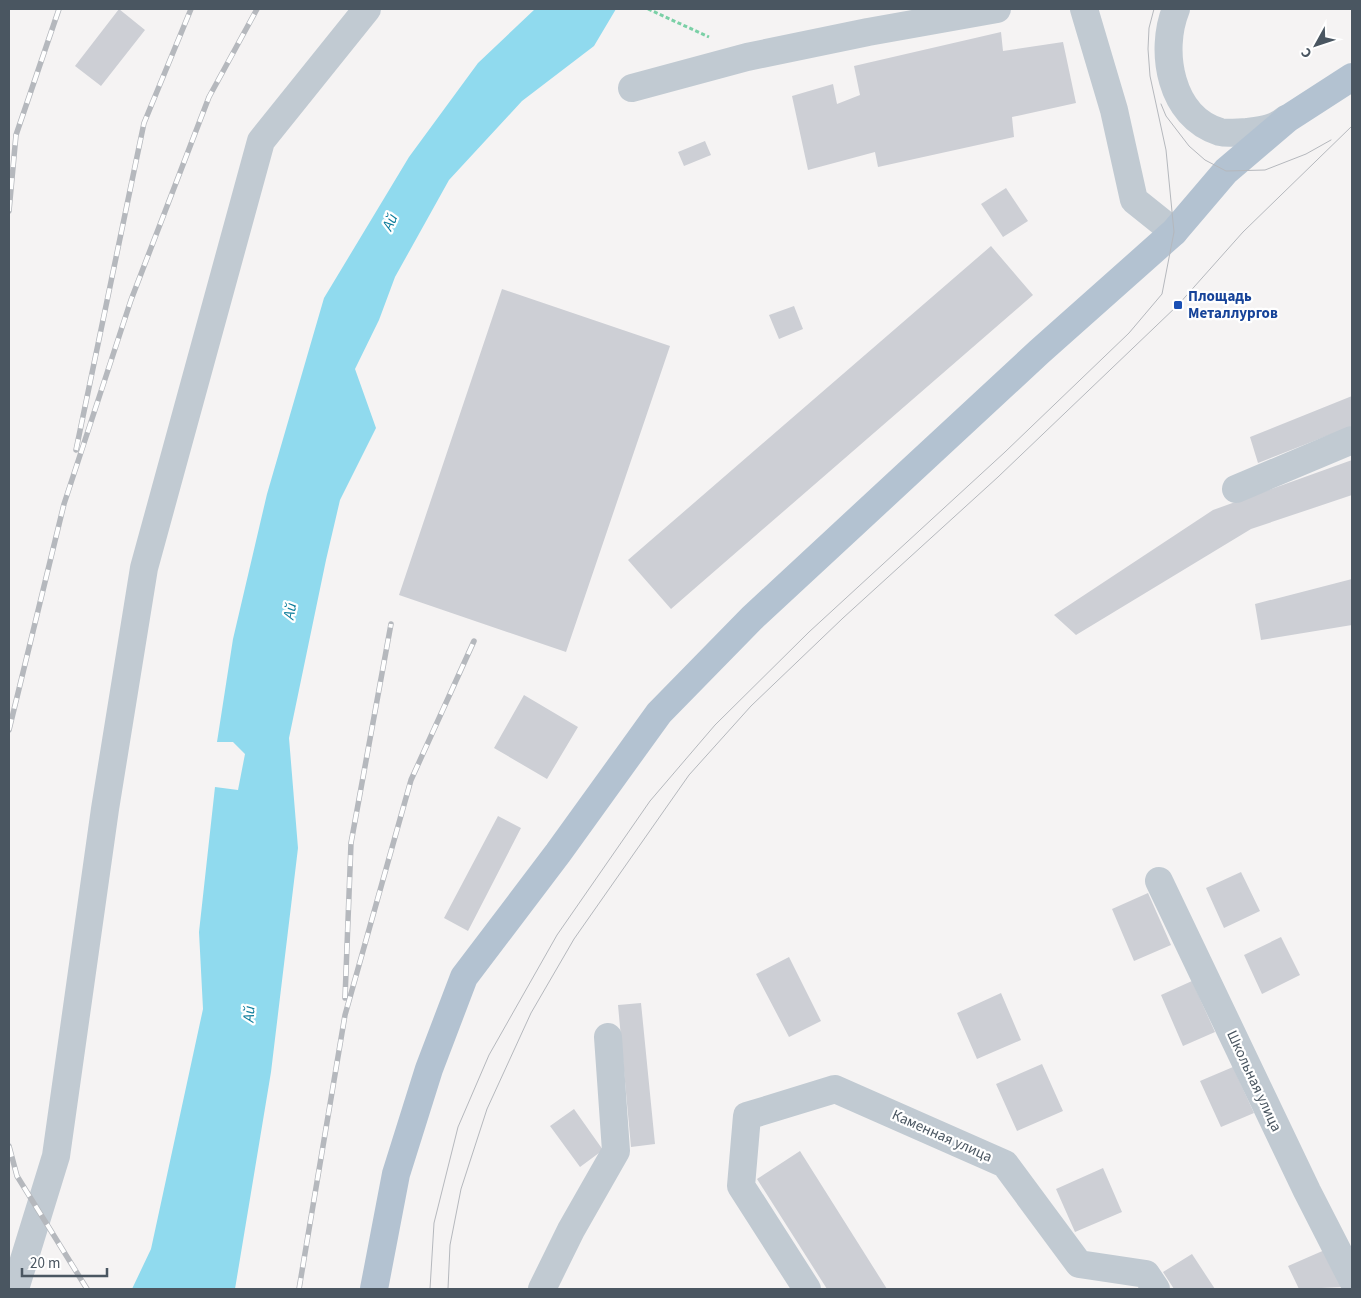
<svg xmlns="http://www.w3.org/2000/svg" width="1361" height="1298" viewBox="0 0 1361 1298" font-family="'Source Sans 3',sans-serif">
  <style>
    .water { fill: #90daee }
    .building { fill: #cdcfd5 }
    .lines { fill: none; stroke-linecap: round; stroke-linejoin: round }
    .path { stroke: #7ad0a6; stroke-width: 3; stroke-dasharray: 4 2.5; stroke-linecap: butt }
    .minor { stroke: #c1cad2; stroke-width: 28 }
    .major { stroke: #b3c2d1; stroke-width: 28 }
    .tram { stroke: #b5b8bd; stroke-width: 1 }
    .rail-casing { stroke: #b5b8bd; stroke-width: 5.5 }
    .rail { stroke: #fff; stroke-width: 4; stroke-dasharray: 11; stroke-linecap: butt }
    .transit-dot { fill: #1a4fb4; stroke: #fff; stroke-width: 2 }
    .labels { text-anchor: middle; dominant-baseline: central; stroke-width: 4.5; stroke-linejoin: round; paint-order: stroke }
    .transit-label { font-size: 15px; font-weight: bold; fill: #164399; stroke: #fff; text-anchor: start }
    .street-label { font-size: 15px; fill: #4a5661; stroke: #fff }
    .water-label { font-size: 16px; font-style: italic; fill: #0c7c9b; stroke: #fff }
  </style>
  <rect width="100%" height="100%" fill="#f5f3f3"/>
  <path class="water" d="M535 9H616L594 46 522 101 449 180 395 277 379 320 355 369 376 428 340 500 326 560 289 738 298 848 271 1072 235 1289H132L151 1249 203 1009 199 932 215 787 238 790 245 754 233 742H217L233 639 267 494 324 298 409 157 478 63Z"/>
  <path class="building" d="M119 9 145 30 101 86 75 66Z
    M1001 32 1003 51 1063 42 1076 103 1012 117 1014 137 878 167 875 152 808 170 792 96 833 84 837 104 860 95 854 66Z
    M705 141 711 155 684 166 678 152Z
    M1006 188 1028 221 1003 237 981 204Z
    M991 246 1033 295 671 609 628 560Z
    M502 289 670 346 566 652 399 595Z
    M794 306 803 329 779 339 769 315Z
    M1352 396V426L1258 463 1250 437Z
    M1352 460V495L1251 529 1076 635 1054 615 1213 510Z
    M1352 579V625L1261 640 1255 604Z
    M524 695 578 727 547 779 494 748Z
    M498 816 521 828 468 931 444 918Z
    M1241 872 1260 911 1224 928 1206 888Z
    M1148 893 1171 945 1134 961 1112 909Z
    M1281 937 1300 975 1262 994 1244 955Z
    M789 957 821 1021 789 1037 756 974Z
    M1192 981 1215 1032 1183 1046 1161 995Z
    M1001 993 1021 1040 977 1059 957 1013Z
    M641 1003 655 1144 631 1147 618 1005Z
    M1042 1064 1063 1111 1017 1131 996 1084Z
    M1233 1067 1254 1113 1221 1127 1200 1081Z
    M574 1109 603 1150 580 1167 550 1126Z
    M800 1151 887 1289H827L757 1179Z
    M1103 1168 1122 1212 1075 1232 1056 1189Z
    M1327 1249 1344 1287 1299 1289 1288 1266Z
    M1192 1254 1215 1289H1174L1163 1272Z"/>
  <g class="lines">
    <path class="path" d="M648 9 709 37"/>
    <path class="minor" d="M1084 9 1114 110 1134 200 1174 232
      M1176 9C1159 51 1170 117 1220 132 1228 134 1239 132 1247 132 1262 130 1274 129 1286 119
      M632 88 747 57 868 32 997 9
      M1236 489 1352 440
      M1159 881 1307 1191 1352 1279
      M15 1289 56 1156 105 809 144 568 261 141 367 9
      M542 1289 571 1230 616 1151 608 1037
      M807 1289 741 1186 747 1116 835 1089 1005 1164 1079 1264 1146 1274 1156 1289"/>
    <path class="major" d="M374 1289 396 1174 429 1069 464 977 558 853 659 713 752 618 1039 352 1174 232 1226 171 1287 119 1352 77"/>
    <path class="tram" d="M1161 104 1166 116 1189 146 1205 160 1226 171 1265 170 1306 154 1331 140
      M430 1289 434 1223 458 1127 489 1055 557 935 650 801 715 725 809 632 1005 452 1129 333 1162 294 1174 232 1166 150 1150 76 1148 49 1149 28 1154 9
      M448 1289 450 1245 461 1189 487 1109 531 1013 574 939 689 775 751 706 843 618 998 477 1178 305 1243 232 1352 126"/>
    <defs>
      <path id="rail" d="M9 211 16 135 59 9
        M76 450 144 123 191 9
        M9 730 64 504 131 300 209 97 257 9
        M345 998 351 843 391 624
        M9 1146 17 1176 87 1289
        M299 1289 345 1015 411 780 474 641"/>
    </defs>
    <use href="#rail" class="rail-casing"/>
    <use href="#rail" class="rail"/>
  </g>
  <rect class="transit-dot" x="1173" y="300" width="10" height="10" rx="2.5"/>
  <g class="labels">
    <g class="transit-label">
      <text x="1188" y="296">Площадь<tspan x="1188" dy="17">Металлургов</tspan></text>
    </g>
    <g class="street-label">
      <text transform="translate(1254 1081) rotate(65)">Школьная улица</text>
      <text transform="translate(942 1136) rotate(24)">Каменная улица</text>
    </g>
    <g class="water-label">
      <text transform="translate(390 222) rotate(-66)">Ай</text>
      <text transform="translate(290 611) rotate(-80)">Ай</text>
      <text transform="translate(249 1014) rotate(-86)">Ай</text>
    </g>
  </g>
  <rect width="1361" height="1298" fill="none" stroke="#4a5661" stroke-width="20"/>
  <g transform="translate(1316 45) rotate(230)" stroke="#ffffff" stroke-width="4" paint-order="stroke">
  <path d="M0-4L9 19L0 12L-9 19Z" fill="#4a5661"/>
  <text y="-8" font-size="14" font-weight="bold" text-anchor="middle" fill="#4a5661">С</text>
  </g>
  <path d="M22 1268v8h85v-8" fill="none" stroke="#4a5661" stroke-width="2.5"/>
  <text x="30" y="1268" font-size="15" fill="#4a5661" stroke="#ffffff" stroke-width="4" paint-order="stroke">20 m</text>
</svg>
